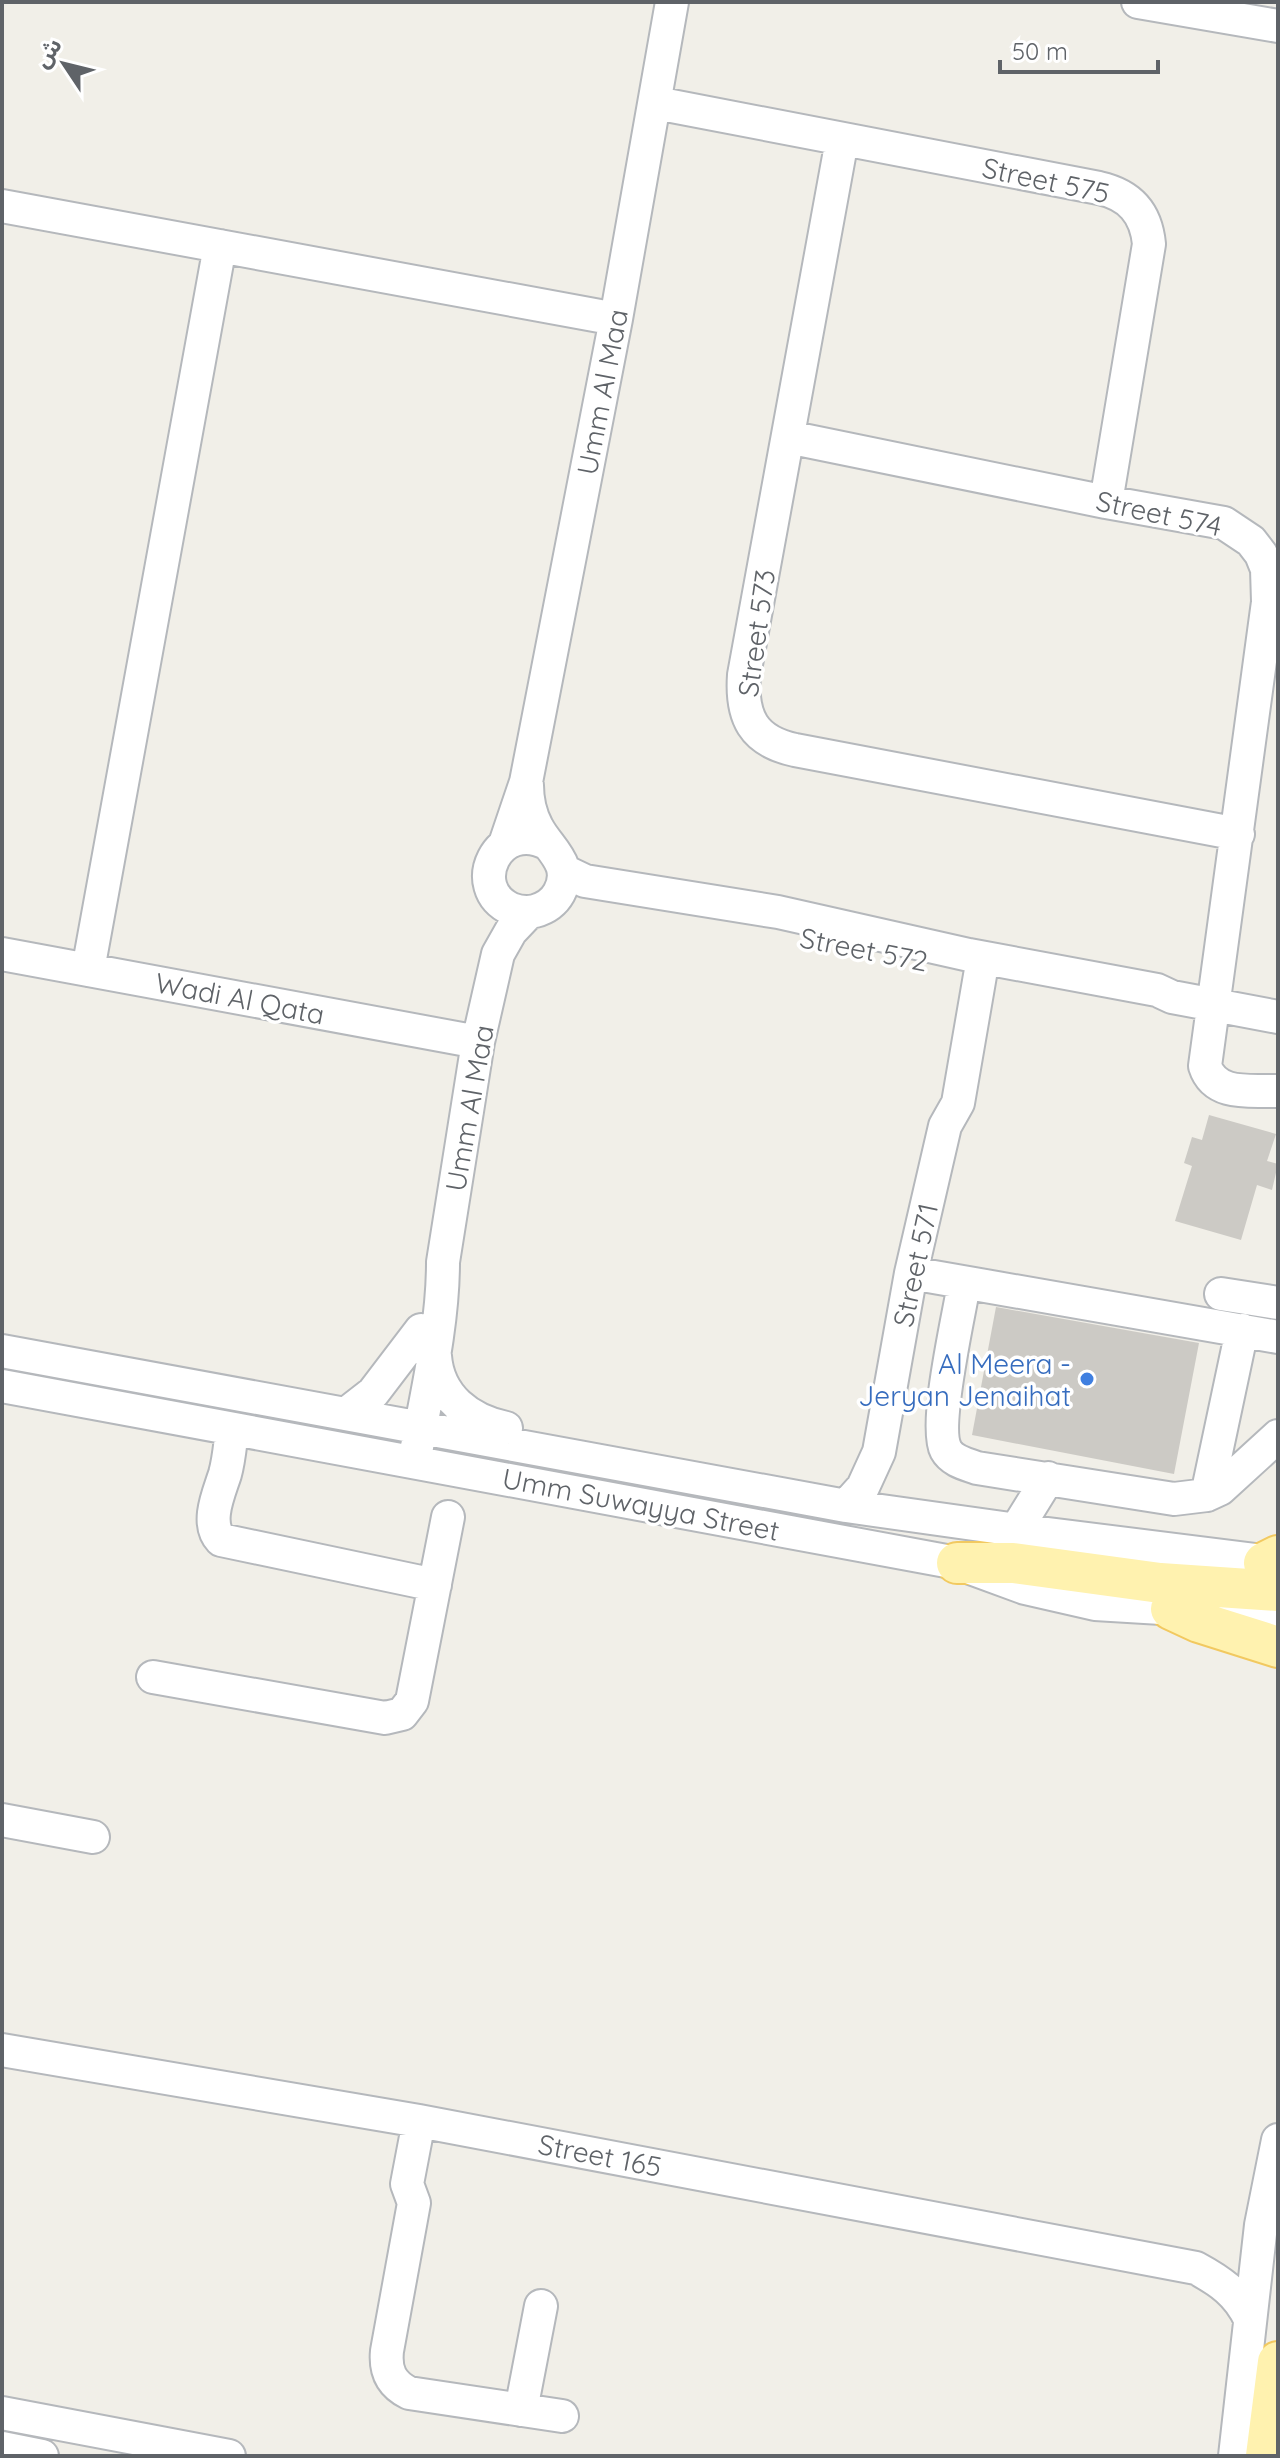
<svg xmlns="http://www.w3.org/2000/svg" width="1280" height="2458" viewBox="0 0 1280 2458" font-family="Quicksand,'Noto Sans Arabic',sans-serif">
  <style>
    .building { fill: #cccac5 }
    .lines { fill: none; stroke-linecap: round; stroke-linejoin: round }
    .minor-casing { stroke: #b5b8bc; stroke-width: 36 }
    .major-casing { stroke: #f2c960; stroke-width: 44 }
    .minor { stroke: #fff; stroke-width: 32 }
    .major { stroke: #fff2af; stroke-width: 40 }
    .shop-dot { fill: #3f7fe0; stroke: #fff; stroke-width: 3 }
    .labels { text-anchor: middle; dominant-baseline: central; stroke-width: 7; stroke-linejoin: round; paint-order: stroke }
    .street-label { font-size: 28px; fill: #5f6368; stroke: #fff }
    .shop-label { font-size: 28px; fill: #366cbe; stroke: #fff; text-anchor: end }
  </style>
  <rect width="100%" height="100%" fill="#f1efe8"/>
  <path class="building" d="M1209 1115 1276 1134 1267 1161 1278 1164 1272 1190 1257 1185 1241 1240 1175 1221 1192 1166 1184 1163 1192 1137 1202 1140Z
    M996 1307 1199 1343 1174 1474 972 1435Z"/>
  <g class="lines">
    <defs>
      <path id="minor" d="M1138 2 1278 26
        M656 103 1099 188C1130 195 1146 213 1149 244L1106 502
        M842 140 744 675C741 717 753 741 795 750L1238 834
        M2 206 616 319
        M788 437 1106 502 1224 523 1251 541 1261 554 1267 569 1268 602 1205 1066C1215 1097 1251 1090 1278 1091
        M527 785C527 800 530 814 537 827 548 849 575 864 559 893 554 902 546 908 535 911 527 913 519 912 511 909 465 888 498 817 548 844
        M505 844 526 782 616 319 672 2
        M564 871 585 881 778 912 969 955 1157 990 1172 997 1278 1017
        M2 954 478 1042
        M88 970 220 246
        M911 1273 1278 1337
        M964 1284C959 1315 933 1426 946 1450 952 1461 966 1464 977 1468L1174 1499 1207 1495 1220 1489 1278 1436
        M1221 1294 1278 1303
        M2 1351 846 1506 1016 1530 1278 1563
        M435 1356C438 1397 469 1420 506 1428
        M2 1386 957 1563 1025 1588 1095 1604 1278 1615
        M346 1414 373 1393 421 1330
        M232 1430C230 1445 229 1460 225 1474 219 1493 205 1523 221 1540L435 1585
        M417 1447C428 1387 443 1324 443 1262L478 1042 498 954 511 931 529 912
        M1207 1495 1242 1330
        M846 1506 863 1487 879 1452 911 1273 945 1126 958 1103 983 958
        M1016 1530 1048 1478
        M153 1677 385 1718 402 1714 412 1701 448 1517
        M2 1820 93 1837
        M2 2050 419 2121 1196 2268C1220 2281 1238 2293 1250 2319
        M419 2121 407 2184 414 2203 387 2351C385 2371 391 2384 409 2393L562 2416
        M521 2410 541 2306
        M2 2413 229 2456
        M2 2448 42 2456
        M1235 2456 1261 2225 1278 2140"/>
      <path id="major" d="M957 1563H1013L1160 1583 1278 1591
        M1264 1563 1278 1556
        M1171 1609 1199 1622 1278 1647
        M1266 2456 1278 2362"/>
    </defs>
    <use href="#minor" class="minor-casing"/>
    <use href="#major" class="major-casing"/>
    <use href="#minor" class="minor"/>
    <use href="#major" class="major"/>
  </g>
  <circle class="shop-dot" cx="1087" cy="1379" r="8"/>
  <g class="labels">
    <g class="street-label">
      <text transform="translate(1046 180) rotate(12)">Street 575</text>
      <text transform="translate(602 392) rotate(-79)">Umm Al Maa</text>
      <text transform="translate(1159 513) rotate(12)">Street 574</text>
      <text transform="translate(756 633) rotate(-82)">Street 573</text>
      <text transform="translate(864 949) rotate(11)">Street 572</text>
      <text transform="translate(240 998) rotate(11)">Wadi Al Qata</text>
      <text transform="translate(469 1108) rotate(-80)">Umm Al Maa</text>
      <text transform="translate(915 1265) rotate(-78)">Street 571</text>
      <text transform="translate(641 1504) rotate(11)">Umm Suwayya Street</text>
      <text transform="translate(600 2155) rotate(11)">Street 165</text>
    </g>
    <g class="shop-label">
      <text x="1071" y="1363">Al Meera -<tspan x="1071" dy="32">Jeryan Jenaihat</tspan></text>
    </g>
  </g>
  <rect width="1280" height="2458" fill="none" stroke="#5f6368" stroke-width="8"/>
  <g transform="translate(64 64) rotate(305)" stroke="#ffffff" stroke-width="6" paint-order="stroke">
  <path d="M0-6L14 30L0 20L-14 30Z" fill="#5f6368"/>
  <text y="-12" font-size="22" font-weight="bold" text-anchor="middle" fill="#5f6368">ش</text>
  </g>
  <path d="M1000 60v12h158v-12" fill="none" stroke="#5f6368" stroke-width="4"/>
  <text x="1012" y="60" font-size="24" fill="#5f6368" stroke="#ffffff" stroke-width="6" paint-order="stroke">50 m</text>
</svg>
